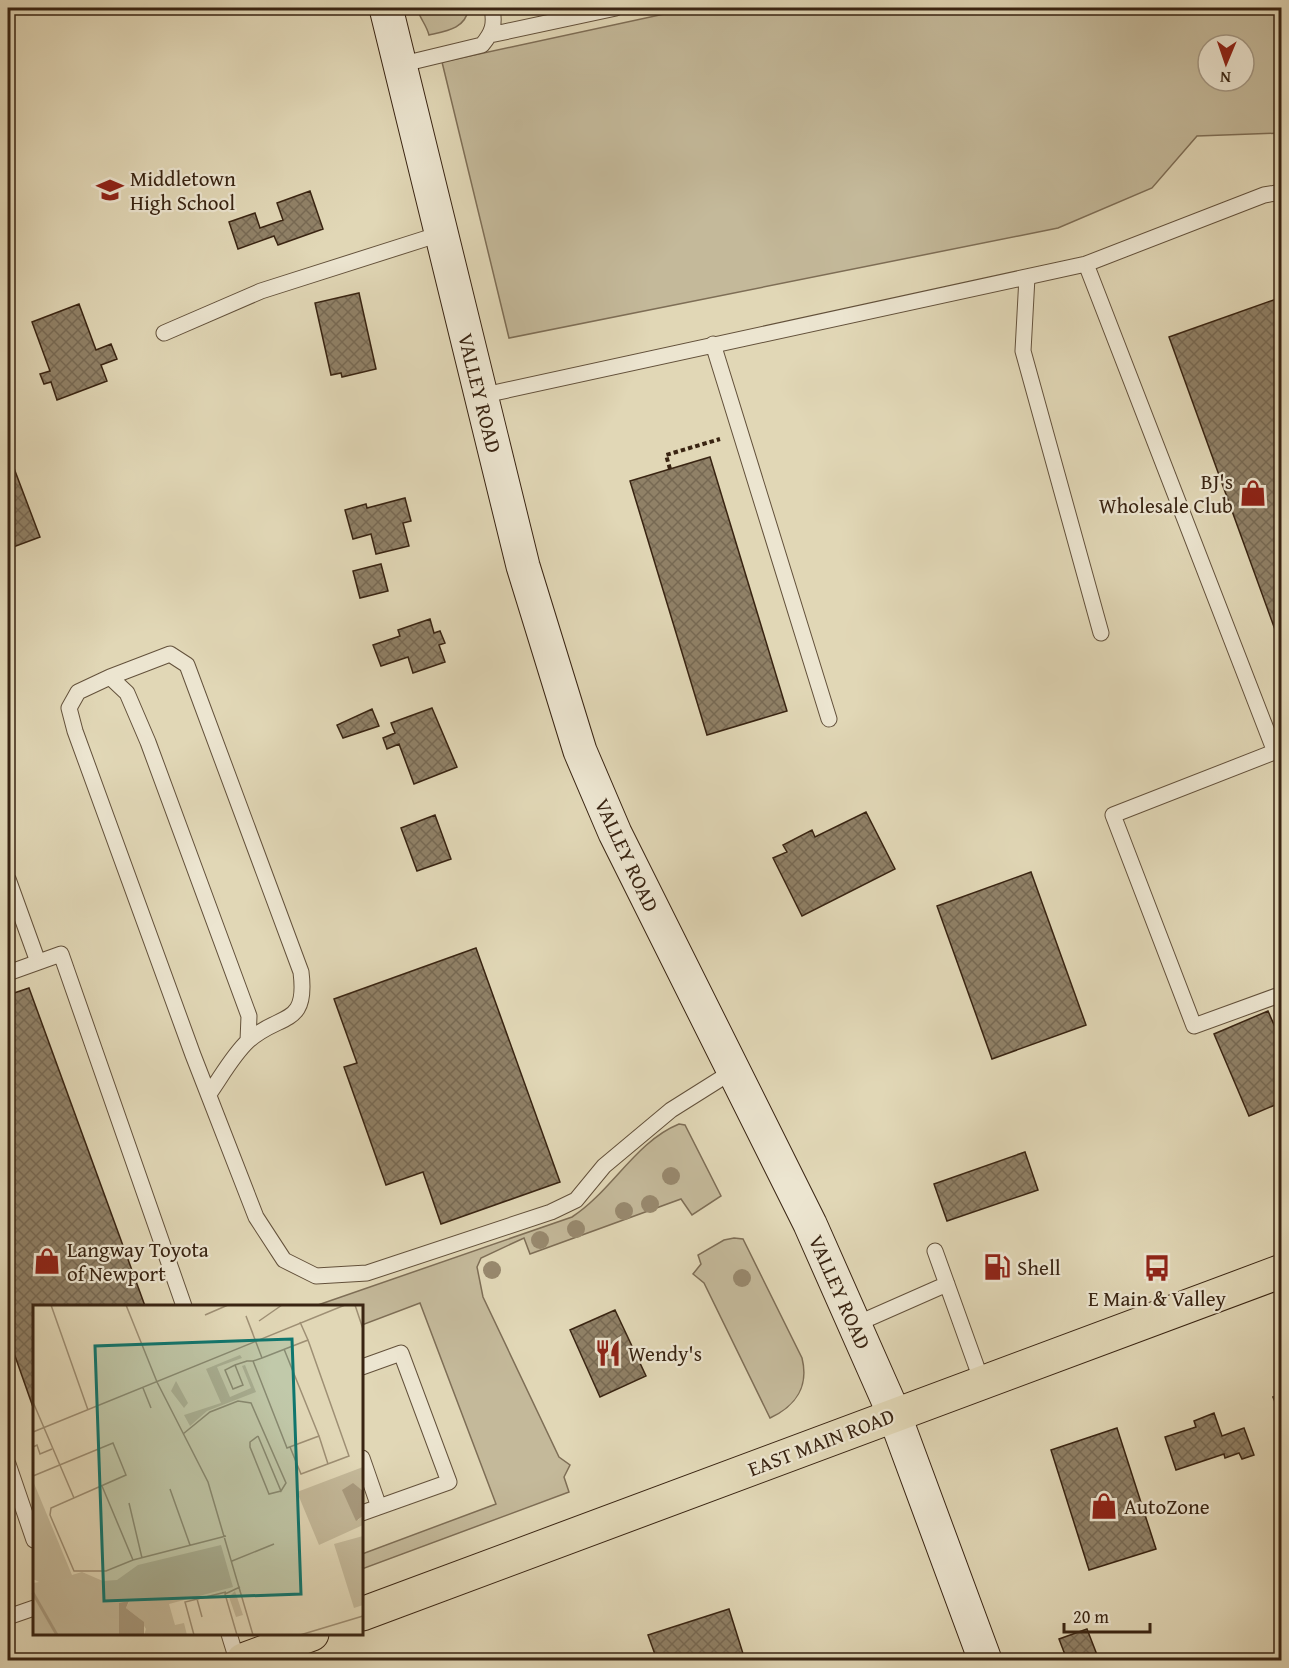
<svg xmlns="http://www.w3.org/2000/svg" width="1289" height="1668" viewBox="0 0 1289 1668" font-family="'Gentium Book Plus',serif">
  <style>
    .green { fill: #c4b99a; stroke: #7e6e56; stroke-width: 1.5; fill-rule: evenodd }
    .building { fill: url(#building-cross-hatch); stroke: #392412; stroke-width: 1.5 }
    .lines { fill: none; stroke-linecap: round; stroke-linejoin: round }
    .service-casing { stroke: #63513b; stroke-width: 17 }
    .secondary-casing { stroke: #392412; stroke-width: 35 }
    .primary-casing { stroke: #392412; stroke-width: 35 }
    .path { stroke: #392412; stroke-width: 4; stroke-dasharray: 4.5 3; stroke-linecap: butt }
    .service { stroke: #ece5d0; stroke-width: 15 }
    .secondary { stroke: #ece5d0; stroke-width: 33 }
    .primary { stroke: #e1d7b6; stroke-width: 33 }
    .tree { fill: #98896e }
    .labels { text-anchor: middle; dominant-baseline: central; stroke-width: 4.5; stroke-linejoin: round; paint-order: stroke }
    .poi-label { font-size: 21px; fill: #392412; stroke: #ece5d0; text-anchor: start }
    .street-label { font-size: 21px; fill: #392412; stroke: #ece5d0 }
    .inset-river { fill: none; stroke: #a89a7e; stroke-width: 3 }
    .inset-road { fill: none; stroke: #9e8f74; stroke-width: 1.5 }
    .view { fill: #0f766e; fill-opacity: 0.15; stroke: #0f766e; stroke-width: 3 }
    .inset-edge { fill: none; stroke: #392412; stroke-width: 3 }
  </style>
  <defs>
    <pattern id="building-cross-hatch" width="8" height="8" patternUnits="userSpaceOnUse" patternTransform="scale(1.5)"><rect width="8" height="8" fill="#908167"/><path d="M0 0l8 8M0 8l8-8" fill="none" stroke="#776953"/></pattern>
  </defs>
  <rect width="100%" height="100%" fill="#e1d7b6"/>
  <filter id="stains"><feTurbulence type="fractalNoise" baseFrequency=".00333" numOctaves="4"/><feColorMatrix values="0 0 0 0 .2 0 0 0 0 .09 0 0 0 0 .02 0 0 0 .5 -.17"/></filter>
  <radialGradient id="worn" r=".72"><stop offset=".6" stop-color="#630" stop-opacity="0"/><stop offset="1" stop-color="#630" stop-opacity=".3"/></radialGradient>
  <path class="green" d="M417 8H469C465 29 447 31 429 35 426 24 420 19 417 8Z
    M692 8H1281V133L1197 136 1152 188 1058 228 509 338 442 62ZM1208 45H1244V81H1208Z
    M679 1124 685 1125 721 1196 692 1215 681 1199 530 1254 524 1238 481 1258 477 1267 483 1297 559 1457 570 1465 564 1477 569 1492 362 1569V1554L496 1504 420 1303 362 1325V1306H315L572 1217C612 1191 635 1142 679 1124Z
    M734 1238 743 1239 802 1358C809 1386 796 1406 770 1418L704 1283 693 1274 701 1264 698 1255 724 1240Z"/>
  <path class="building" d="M310 191 323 229 278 245 274 236 238 249 229 222 255 213 260 228 283 220 277 203Z
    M359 293 376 369 342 377 341 373 331 375 315 303Z
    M1282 297V649L1169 337Z
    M79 304 96 350 111 344 117 359 101 365 107 381 57 400 51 382 44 384 40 374 50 371 32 322Z
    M710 457 787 711 707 735 630 481Z
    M12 463 40 537 8 549V464Z
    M405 498 411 521 403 523 409 546 376 554 371 534 353 539 345 510 366 504 367 508Z
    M381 564 388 591 360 598 353 571Z
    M430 619 434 633 440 631 445 643 439 645 445 662 413 673 408 657 381 666 373 645 400 636 398 630Z
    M432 708 457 767 414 784 399 744 387 749 383 738 395 733 391 723Z
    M372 709 379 726 343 738 337 725Z
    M866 812 895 869 802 916 773 858 787 852 783 845 812 830 815 837Z
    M435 815 451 859 417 871 401 828Z
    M1031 872 1086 1025 992 1059 937 906Z
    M476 948 560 1182 441 1224 423 1172 386 1185 344 1067 357 1063 334 999Z
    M29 988 145 1306H34V1410L8 1336V995Z
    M1268 1011 1282 1043V1102L1249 1116 1214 1034Z
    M1025 1152 1038 1190 947 1221 934 1184Z
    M615 1310 646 1376 600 1397 570 1330Z
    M1282 1394V1420L1273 1397Z
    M1214 1413 1222 1436 1244 1428 1254 1455 1242 1459 1239 1453 1225 1458 1224 1454 1176 1470 1165 1437 1196 1427 1194 1421Z
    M1117 1428 1156 1549 1089 1570 1051 1450Z
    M729 1609 745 1660H657L648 1635Z
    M1087 1629 1099 1660H1067L1059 1639Z"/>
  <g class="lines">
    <defs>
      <path id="service" d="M490 35 616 8
        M399 65 482 45C493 32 495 24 492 8
        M1086 264 1275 752
        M1027 277 1023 351 1101 633
        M164 333 261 291 440 234
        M713 344 829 719
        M480 396 1086 264 1264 195 1282 192
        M110 677 170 654 187 665 301 972C308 1028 280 1012 248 1041 233 1055 221 1077 209 1094
        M1282 749 1113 815 1194 1026 1282 994
        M8 879 38 962
        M8 973 61 954 184 1306
        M248 1041 249 1016 148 742 127 693 110 677 78 692 69 708 75 731 193 1055 256 1217 284 1260 316 1276 367 1273 551 1212 576 1200 604 1166 671 1110 733 1071
        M935 1251 982 1382
        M854 1325 947 1284
        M362 1367 401 1353 449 1482 362 1513
        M362 1458 379 1507
        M8 1464 34 1540
        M8 1617 34 1608
        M229 1634 237 1660"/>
      <path id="secondary" d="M386 8 523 566 580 751 615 833 810 1224 894 1414 985 1660"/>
      <path id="primary" d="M362 1614 1282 1271
        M243 1660 312 1634"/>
    </defs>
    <use href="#service" class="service-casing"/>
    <use href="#secondary" class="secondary-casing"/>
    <use href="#primary" class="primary-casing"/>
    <path class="path" d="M670 469 666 455 720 439"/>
    <use href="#service" class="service"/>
    <use href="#secondary" class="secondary"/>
    <use href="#primary" class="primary"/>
  </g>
  <g class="tree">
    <circle cx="671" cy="1176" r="9"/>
    <circle cx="650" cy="1204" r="9"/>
    <circle cx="624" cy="1211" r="9"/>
    <circle cx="576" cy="1229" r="9"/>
    <circle cx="540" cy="1240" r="9"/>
    <circle cx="492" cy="1270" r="9"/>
    <circle cx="742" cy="1278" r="9"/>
  </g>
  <defs>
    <symbol id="school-bare" viewBox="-9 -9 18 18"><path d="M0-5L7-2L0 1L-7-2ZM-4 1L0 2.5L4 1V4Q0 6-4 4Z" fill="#8f2418" stroke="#ece5d0" stroke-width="2.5" paint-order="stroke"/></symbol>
    <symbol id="shop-bare" viewBox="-9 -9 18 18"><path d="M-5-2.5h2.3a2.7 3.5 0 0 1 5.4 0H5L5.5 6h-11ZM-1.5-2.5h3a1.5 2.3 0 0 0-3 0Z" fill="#8f2418" stroke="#ece5d0" stroke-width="2.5" paint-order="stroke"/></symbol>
    <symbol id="fuel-bare" viewBox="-9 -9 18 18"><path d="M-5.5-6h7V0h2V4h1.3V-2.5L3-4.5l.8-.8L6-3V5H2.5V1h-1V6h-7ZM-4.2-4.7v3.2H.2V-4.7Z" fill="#8f2418" stroke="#ece5d0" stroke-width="2.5" paint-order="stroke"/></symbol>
    <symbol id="bus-bare" viewBox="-9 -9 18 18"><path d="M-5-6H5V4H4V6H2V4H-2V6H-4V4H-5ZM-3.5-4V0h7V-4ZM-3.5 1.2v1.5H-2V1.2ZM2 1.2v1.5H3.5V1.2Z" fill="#8f2418" stroke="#ece5d0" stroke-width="2.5" paint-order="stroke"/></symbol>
    <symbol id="restaurant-bare" viewBox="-9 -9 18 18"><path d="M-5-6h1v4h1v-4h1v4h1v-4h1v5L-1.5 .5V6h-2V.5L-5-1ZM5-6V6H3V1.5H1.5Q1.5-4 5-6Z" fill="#8f2418" stroke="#ece5d0" stroke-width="2.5" paint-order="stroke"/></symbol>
  </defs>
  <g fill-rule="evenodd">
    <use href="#school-bare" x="91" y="171" width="38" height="38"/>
    <use href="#shop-bare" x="1234" y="474" width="38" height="38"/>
    <use href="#shop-bare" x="28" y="1242" width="38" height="38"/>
    <use href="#fuel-bare" x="978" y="1248" width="38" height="38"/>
    <use href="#bus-bare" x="1138" y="1249" width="38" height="38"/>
    <use href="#restaurant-bare" x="589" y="1334" width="38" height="38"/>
    <use href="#shop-bare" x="1085" y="1487" width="38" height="38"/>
  </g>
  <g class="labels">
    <g class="poi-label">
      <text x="130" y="178">Middletown<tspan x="130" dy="24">High School</tspan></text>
      <text x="1233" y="481" text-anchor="end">BJ's<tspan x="1233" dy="24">Wholesale Club</tspan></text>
      <text x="67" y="1249">Langway Toyota<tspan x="67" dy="24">of Newport</tspan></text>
      <text x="1017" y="1267">Shell</text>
      <text x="1157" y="1298" text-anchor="middle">E Main &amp; Valley</text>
      <text x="628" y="1353">Wendy's</text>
      <text x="1124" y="1506">AutoZone</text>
    </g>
    <g class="street-label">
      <text transform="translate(480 393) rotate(76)">VALLEY ROAD</text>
      <text transform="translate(627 855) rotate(65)">VALLEY ROAD</text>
      <text transform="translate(840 1292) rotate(66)">VALLEY ROAD</text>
      <text transform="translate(821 1442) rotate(-21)">EAST MAIN ROAD</text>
    </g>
  </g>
  <g transform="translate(33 1305)">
    <rect width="330" height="330" fill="#e1d7b6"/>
    <path d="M207 50 209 53 184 62 197 92 218 83 209 61 212 60 223 87 174 106 157 121 151 110 188 98 173 64ZM143 76 155 98 151 103 138 86ZM330 162 325 215 330 211V220L286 240 264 187ZM0 176 39 270 49 267 70 276 84 275 105 260 188 240 200 282 136 299 142 320 151 318 154 330H111L113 324 107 314 93 303 96 297 86 301V330H0V278L6 277 0 274ZM330 231V300L321 303 301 239ZM202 286 210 310 203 312 196 292Z" fill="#c4b99a"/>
    <path d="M30 276 43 330H0V283Z" fill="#c4b99a"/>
    <path d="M320 178 330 186V211L323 216 309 185ZM96 296 93 303 111 317V330H86V298Z" fill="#a89a7e"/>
    <path class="inset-river" d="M0 288 24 330"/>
    <path class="inset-road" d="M18 0 55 105M93 0 124 77 175 177 220 330M322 0 330 24M172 10 195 0M226 16 249 0M220 29 213 11 229 53 275 35 267 17M229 53 220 56 254 143 286 131 251 44M202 60 210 80 200 84 192 65 202 60 214 56H220M110 83 118 103M0 97 41 193M0 127 312 0M150 129 177 107 205 96 218 98 253 178 248 186 225 131M225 131 217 137V142L236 189 248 186M286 131 295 159M0 142 4 140 7 149 19 144M257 142 268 169 316 151 275 35M0 171 80 138 93 170 18 203 17 210 41 266H73L100 255 193 231M69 181 100 255M137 184 157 240M96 198 109 253M199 256 241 239M164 294 169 312M161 330 152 297 193 287M204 330 192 289 207 282M267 330 330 311"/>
    <path class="view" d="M259 34 268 289 71 296 62 41Z"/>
    <rect width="330" height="330" class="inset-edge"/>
  </g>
  <rect width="1289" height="1668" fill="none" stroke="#e1d7b6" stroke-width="30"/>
  <rect x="9" y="9" width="1271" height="1650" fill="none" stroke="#392412" stroke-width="3"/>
  <rect x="15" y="15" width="1259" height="1638" fill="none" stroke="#392412" stroke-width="1.5"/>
  <g transform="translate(1226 63) rotate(182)"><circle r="28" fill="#ece5d0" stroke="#a49884" stroke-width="1.5"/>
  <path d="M0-4.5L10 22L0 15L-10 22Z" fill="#8f2418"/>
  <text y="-9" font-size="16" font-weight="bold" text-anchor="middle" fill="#392412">N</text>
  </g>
  <path d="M1064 1623v9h86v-9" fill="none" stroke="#392412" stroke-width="3"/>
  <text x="1073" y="1623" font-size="18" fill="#392412" stroke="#ece5d0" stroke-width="4.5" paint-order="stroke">20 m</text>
  <rect width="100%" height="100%" filter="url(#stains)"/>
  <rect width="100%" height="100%" fill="url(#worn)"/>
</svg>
